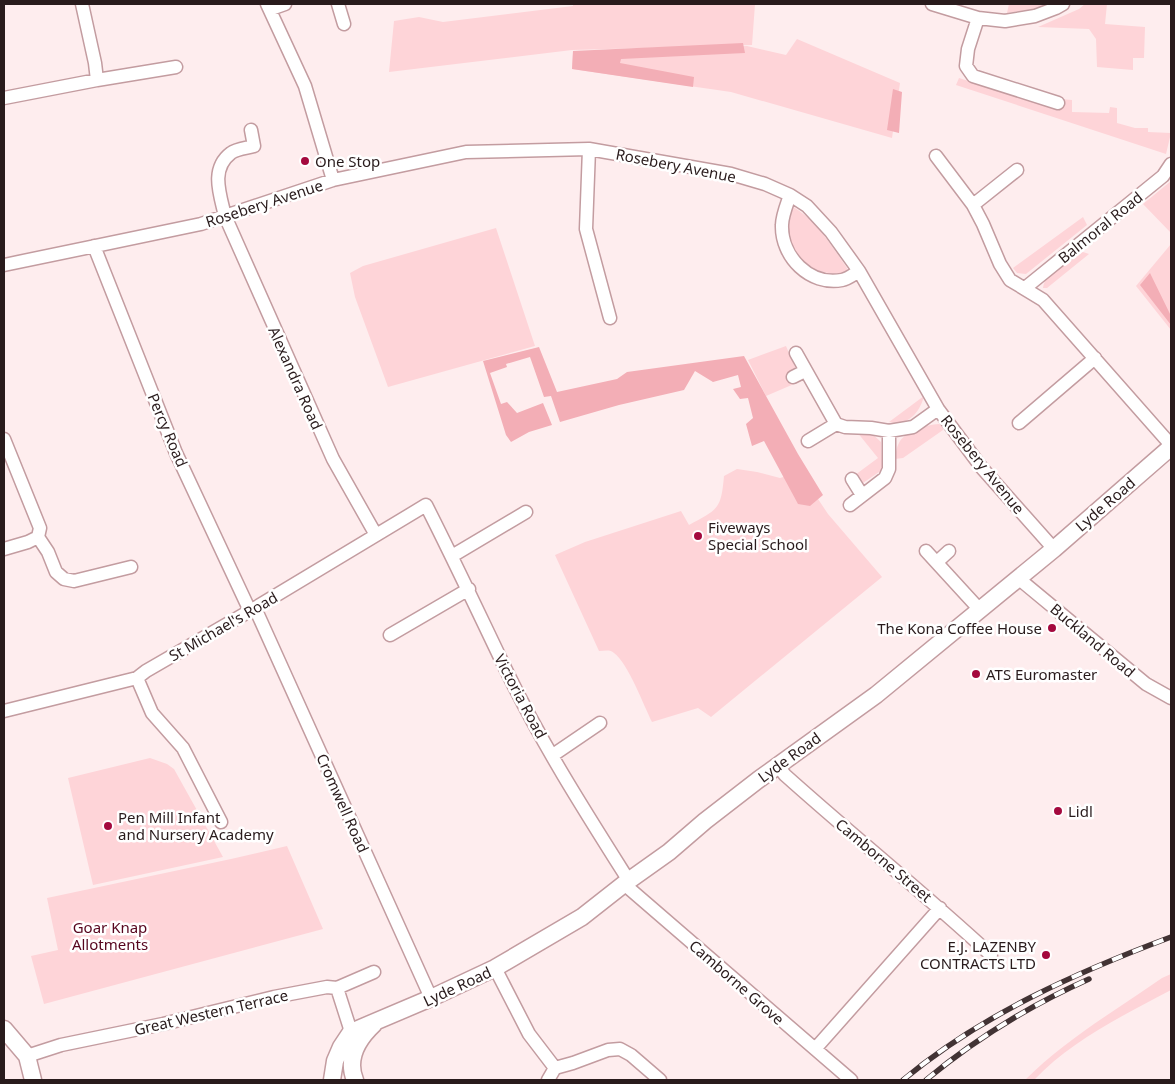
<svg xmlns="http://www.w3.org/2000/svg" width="1175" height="1084" viewBox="0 0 1175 1084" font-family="'Noto Sans',sans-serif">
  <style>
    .green { fill: #fed4d8 }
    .forest { fill: #f3aeb6 }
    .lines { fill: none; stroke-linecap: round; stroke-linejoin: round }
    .minor-casing { stroke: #c39ca0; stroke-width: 15 }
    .tertiary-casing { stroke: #c39ca0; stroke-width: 19 }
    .minor { stroke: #fff; stroke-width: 12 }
    .tertiary { stroke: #fff; stroke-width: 16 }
    .rail-casing { stroke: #423334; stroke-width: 5.5 }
    .rail { stroke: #fff; stroke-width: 4; stroke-dasharray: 11; stroke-linecap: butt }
    .poi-dot { fill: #a4093e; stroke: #fff; stroke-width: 2 }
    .labels { text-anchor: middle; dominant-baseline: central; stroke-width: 5; stroke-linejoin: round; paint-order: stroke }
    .poi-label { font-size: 15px; fill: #291b1c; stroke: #fff; text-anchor: start }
    .street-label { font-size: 15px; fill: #291b1c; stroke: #fff }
    .park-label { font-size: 15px; fill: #56051e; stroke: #fff }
  </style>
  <rect width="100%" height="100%" fill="#feedee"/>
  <path class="green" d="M573 4H755L752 45 572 50 389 72 394 21 419 17 443 22 573 6Z
    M1009 4H1045L1035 9 1007 13Z
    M1085 4H1107L1105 24 1145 27 1144 58H1133V70L1097 67 1096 39 1089 29 1038 27 1079 9Z
    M797 39 900 83 892 138 731 92 572 69 573 52 747 46 786 55Z
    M959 78 1058 109 1060 99 1072 100V112L1109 113 1110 107 1117 108V123L1135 128H1148V132L1171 133 1166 154 956 85Z
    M1171 181V233L1143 204Z
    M792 206C817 221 831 245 847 268L848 273C818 278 790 261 787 229 787 222 790 214 792 206Z
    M1083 217 1087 225 1026 274 1017 273 1013 268Z
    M496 228 535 346 388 387 355 297 350 273 363 266Z
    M1171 244V330L1136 286Z
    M1083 252 1089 254 1047 288H1043C1045 271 1069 259 1083 252Z
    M786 346 801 381 766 396 748 360Z
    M924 396C920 412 908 427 889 422Z
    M939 424 943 426V430L903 458 895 459C896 454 896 448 899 443 905 431 926 425 939 424Z
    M869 431 881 442 882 470 860 485 855 475 878 458 857 432Z
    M737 469 757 472 780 478 800 472 828 514 882 577 711 717 698 708 652 722C644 706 628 663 614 653 610 649 604 651 599 651L555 555 585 542 681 511 689 525C718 509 721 510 724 476Z
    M150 758 167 764 174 769 223 857 93 885 68 778Z
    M287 846 323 929 44 1004 31 956 58 950 47 898 231 859Z
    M1171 974V990C1124 1015 1072 1040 1034 1080H1025C1065 1040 1116 1010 1162 978Z"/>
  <path class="forest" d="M743 43 745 53 621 59 620 63 694 77 693 87 572 69 573 51Z
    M893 89 902 92 899 133 887 130Z
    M1150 273 1171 316V325L1140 285Z
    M539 347 557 392 617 379 627 372 744 356 798 454 823 495 810 506 798 504 764 441 752 446 746 424 753 418 748 398 740 399 733 389 741 387 738 375 713 382 695 371 684 390 619 405 560 422 551 396 544 397 530 357 506 364 507 367 490 373 501 404 507 402 517 413 543 403 552 425 529 432 511 442 506 435 483 361Z"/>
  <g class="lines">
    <defs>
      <path id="minor" d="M82 4 95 63 97 80
        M267 4 305 86 333 180
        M338 4 344 24
        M932 4 978 18 1005 21 1035 16 1056 8 1063 4
        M271 9 285 4
        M978 18 968 49 966 66 973 76 1058 103
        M4 98 97 80 176 67
        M251 130 254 146C247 148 236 149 231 153 210 169 220 194 225 216L333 459 376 535
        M589 149 586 229 610 318
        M936 156 973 205 983 224 1000 264 1010 280 1043 300 1171 445
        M790 195C787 204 782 216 782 225 781 257 810 286 842 280 848 279 854 274 859 271
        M973 205 1017 170
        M94 246 176 453 250 611
        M4 265 201 224 333 180 466 152 589 149 731 174 765 184 790 195 807 206 831 232 859 271 938 409 982 468 1054 549
        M1025 288 1163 176 1171 164
        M796 353 836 424 845 427 871 428 889 431 913 427 938 409
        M793 377 805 371
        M1019 423 1095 358
        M4 439 40 528 38 537 28 542 4 549
        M808 441 836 424
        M852 479 862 495
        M850 505 885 478 889 469V431
        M38 537 48 552 56 572 64 579 74 581 131 567
        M926 551 980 610
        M452 556 526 512
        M937 562 949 551
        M1018 578 1146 684 1171 698
        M255 608 431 998
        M390 635 469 589
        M137 678 152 713 183 748 221 822
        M4 711 137 678 146 671 255 608 426 505C454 560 480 616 507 672 542 744 586 813 629 881
        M553 755 600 723
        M777 765 785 775C853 836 924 893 991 955
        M624 884 851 1080
        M495 968 529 1034 555 1068
        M337 988 374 972
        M815 1049 940 908
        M27 1056 61 1045 163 1024 274 997 327 987 337 988 354 1041
        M548 1080 555 1068 573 1063 608 1050 620 1049 631 1055 660 1080"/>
      <path id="tertiary" d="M4 1029 27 1056 33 1080
        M332 1080 335 1061 341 1047 351 1032 431 998 495 968 582 917 624 884 669 852 705 821 758 780 876 695 1054 549 1171 447
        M355 1080C346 1058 358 1039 374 1024"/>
    </defs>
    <use href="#minor" class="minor-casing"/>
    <use href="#tertiary" class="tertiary-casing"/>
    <use href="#minor" class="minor"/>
    <use href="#tertiary" class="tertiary"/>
    <defs>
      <path id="rail" d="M903 1080C981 1015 1077 972 1171 937
        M926 1080C975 1039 1031 1005 1089 979"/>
    </defs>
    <use href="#rail" class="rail-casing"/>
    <use href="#rail" class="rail"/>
  </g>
  <g class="poi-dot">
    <circle cx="305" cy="161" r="5"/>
    <circle cx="698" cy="536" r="5"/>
    <circle cx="1052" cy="628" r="5"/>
    <circle cx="976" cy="674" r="5"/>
    <circle cx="1058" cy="811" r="5"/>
    <circle cx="108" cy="826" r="5"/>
    <circle cx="1046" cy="955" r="5"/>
  </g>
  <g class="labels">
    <g class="poi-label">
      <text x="315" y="161">One Stop</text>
      <text x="708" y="527">Fiveways<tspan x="708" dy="17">Special School</tspan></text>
      <text x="1042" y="628" text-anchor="end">The Kona Coffee House</text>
      <text x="986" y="674">ATS Euromaster</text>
      <text x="1068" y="811">Lidl</text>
      <text x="118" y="817">Pen Mill Infant<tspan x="118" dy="17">and Nursery Academy</tspan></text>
      <text x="1036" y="946" text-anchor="end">E.J. LAZENBY<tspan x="1036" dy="17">CONTRACTS LTD</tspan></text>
    </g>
    <g class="street-label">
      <text transform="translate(676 165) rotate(11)">Rosebery Avenue</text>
      <text transform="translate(264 203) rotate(-18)">Rosebery Avenue</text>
      <text transform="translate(1100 227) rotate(-39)">Balmoral Road</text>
      <text transform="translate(296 378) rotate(66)">Alexandra Road</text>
      <text transform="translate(168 430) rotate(67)">Percy Road</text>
      <text transform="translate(983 464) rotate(51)">Rosebery Avenue</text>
      <text transform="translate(1105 504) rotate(-41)">Lyde Road</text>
      <text transform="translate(223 626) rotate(-30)">St Michael's Road</text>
      <text transform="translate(1093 640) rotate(40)">Buckland Road</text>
      <text transform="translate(521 696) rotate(62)">Victoria Road</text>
      <text transform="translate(789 757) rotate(-36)">Lyde Road</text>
      <text transform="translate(343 803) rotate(66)">Cromwell Road</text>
      <text transform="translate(884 860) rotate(40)">Camborne Street</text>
      <text transform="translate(737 982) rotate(41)">Camborne Grove</text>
      <text transform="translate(457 986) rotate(-25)">Lyde Road</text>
      <text transform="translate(211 1012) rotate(-13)">Great Western Terrace</text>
    </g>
    <g class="park-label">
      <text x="110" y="927">Goar Knap<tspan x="110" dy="17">Allotments</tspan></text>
    </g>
  </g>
  <rect width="1175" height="1084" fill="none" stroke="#291b1c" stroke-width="10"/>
</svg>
